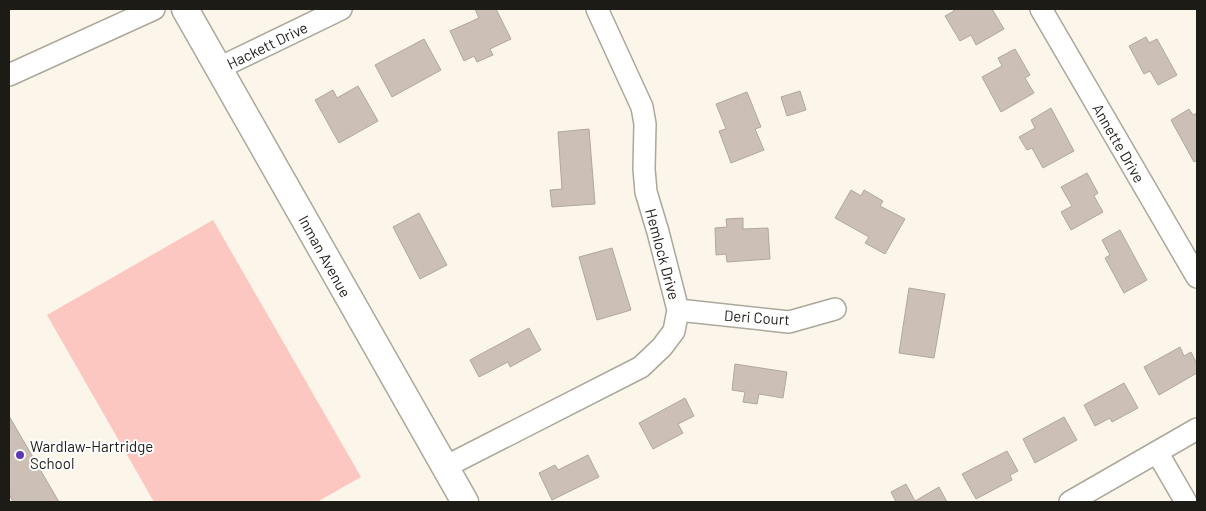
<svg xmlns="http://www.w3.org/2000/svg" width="1206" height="511" viewBox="0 0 1206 511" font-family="Barlow,sans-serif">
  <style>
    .green { fill: #fcc7c1 }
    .building { fill: #cbbfb6; stroke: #b2a69e }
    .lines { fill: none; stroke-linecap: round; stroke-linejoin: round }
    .minor-casing { stroke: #aca79b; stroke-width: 24 }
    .major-casing { stroke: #aca79b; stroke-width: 29 }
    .minor { stroke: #fff; stroke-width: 21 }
    .major { stroke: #fff; stroke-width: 26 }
    .poi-dot { fill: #5d39b1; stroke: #fff; stroke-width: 2 }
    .labels { text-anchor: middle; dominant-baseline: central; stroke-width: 4; stroke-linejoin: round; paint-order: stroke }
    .street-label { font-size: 15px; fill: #1d1b16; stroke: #fff }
    .poi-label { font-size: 15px; fill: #1d1b16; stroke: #fff; text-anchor: start }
  </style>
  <rect width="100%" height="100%" fill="#fbf6e9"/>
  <path class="green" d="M213 220 361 477 317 502H154L47 315Z"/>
  <path class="building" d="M475 9H496L511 39 490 49 493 55 477 62 474 56 464 61 450 31 479 18Z
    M953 9H992L1004 29 976 45 971 35 960 41 945 16 954 11Z
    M1146 37 1149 43 1157 39 1177 75 1158 85 1150 71 1144 74 1129 46Z
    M424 39 441 70 392 97 375 65Z
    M1015 49 1030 75 1025 78 1034 93 1001 112 982 77 1002 66 998 58Z
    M358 86 378 121 339 143 315 100 333 90 337 98Z
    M800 91 806 110 787 116 781 97Z
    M747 92 761 127 755 129 764 150 731 163 719 131 726 129 716 104Z
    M1051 108 1074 151 1043 168 1032 148 1027 150 1019 137 1035 128 1031 120Z
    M1189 109 1193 115 1197 113V160L1194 162 1171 120Z
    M589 129 595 204 552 207 550 190 562 189 558 132Z
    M1087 173 1098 193 1094 196 1103 212 1071 230 1061 212 1072 206 1061 187Z
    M851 190 861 196 864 190 883 201 880 206 905 219 885 254 865 243 869 237 835 218Z
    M419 213 447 265 420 279 393 227Z
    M743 218V229L768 228 770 259 727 262 726 254 716 255 715 228 727 227 726 219Z
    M1120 230 1147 280 1124 293 1105 258 1110 255 1102 240Z
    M612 248 631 310 597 320 579 257Z
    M909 288 945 294 934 358 899 353Z
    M529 328 541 350 510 367 508 362 479 377 470 360Z
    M1180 347 1184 356 1191 352 1197 364V373L1159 395 1144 367Z
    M735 364 787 372 783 398 759 394 757 404 743 402 745 392 732 390Z
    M1124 383 1138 408 1112 422 1110 418 1095 426 1084 405Z
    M685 398 694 416 678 424 683 433 653 449 639 423Z
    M9 416 59 502H13L9 494Z
    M1064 417 1077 440 1035 463 1023 439Z
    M1007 451 1018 471 1010 475 1012 480 976 499 962 474Z
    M588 455 599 477 552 500 539 473 555 465 558 470Z
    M906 484 915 501 939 487 947 502H896L891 492Z"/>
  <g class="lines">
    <defs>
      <path id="minor" d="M1041 9 1197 277
        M219 68 341 9
        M9 75 154 9
        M678 310 789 322 835 309
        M1157 452 1186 502
        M445 467 641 367 662 347 674 331 678 310 658 232 646 192 644 169 645 124 642 107 597 9
        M1070 502 1197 429"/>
      <path id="major" d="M185 9 465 502"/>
    </defs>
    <use href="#minor" class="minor-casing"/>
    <use href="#major" class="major-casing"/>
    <use href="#minor" class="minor"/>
    <use href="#major" class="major"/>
  </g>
  <circle class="poi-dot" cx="20" cy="455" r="5"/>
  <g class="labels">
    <g class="street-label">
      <text transform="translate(267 45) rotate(-26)">Hackett Drive</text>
      <text transform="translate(1119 143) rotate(60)">Annette Drive</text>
      <text transform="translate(663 254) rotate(75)">Hemlock Drive</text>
      <text transform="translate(325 256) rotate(61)">Inman Avenue</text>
      <text transform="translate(757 317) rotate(4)">Deri Court</text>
    </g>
    <g class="poi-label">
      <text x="30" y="446">Wardlaw-Hartridge<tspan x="30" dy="17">School</tspan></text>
    </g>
  </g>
  <rect width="1206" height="511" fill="none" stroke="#1d1b16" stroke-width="20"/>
</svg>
